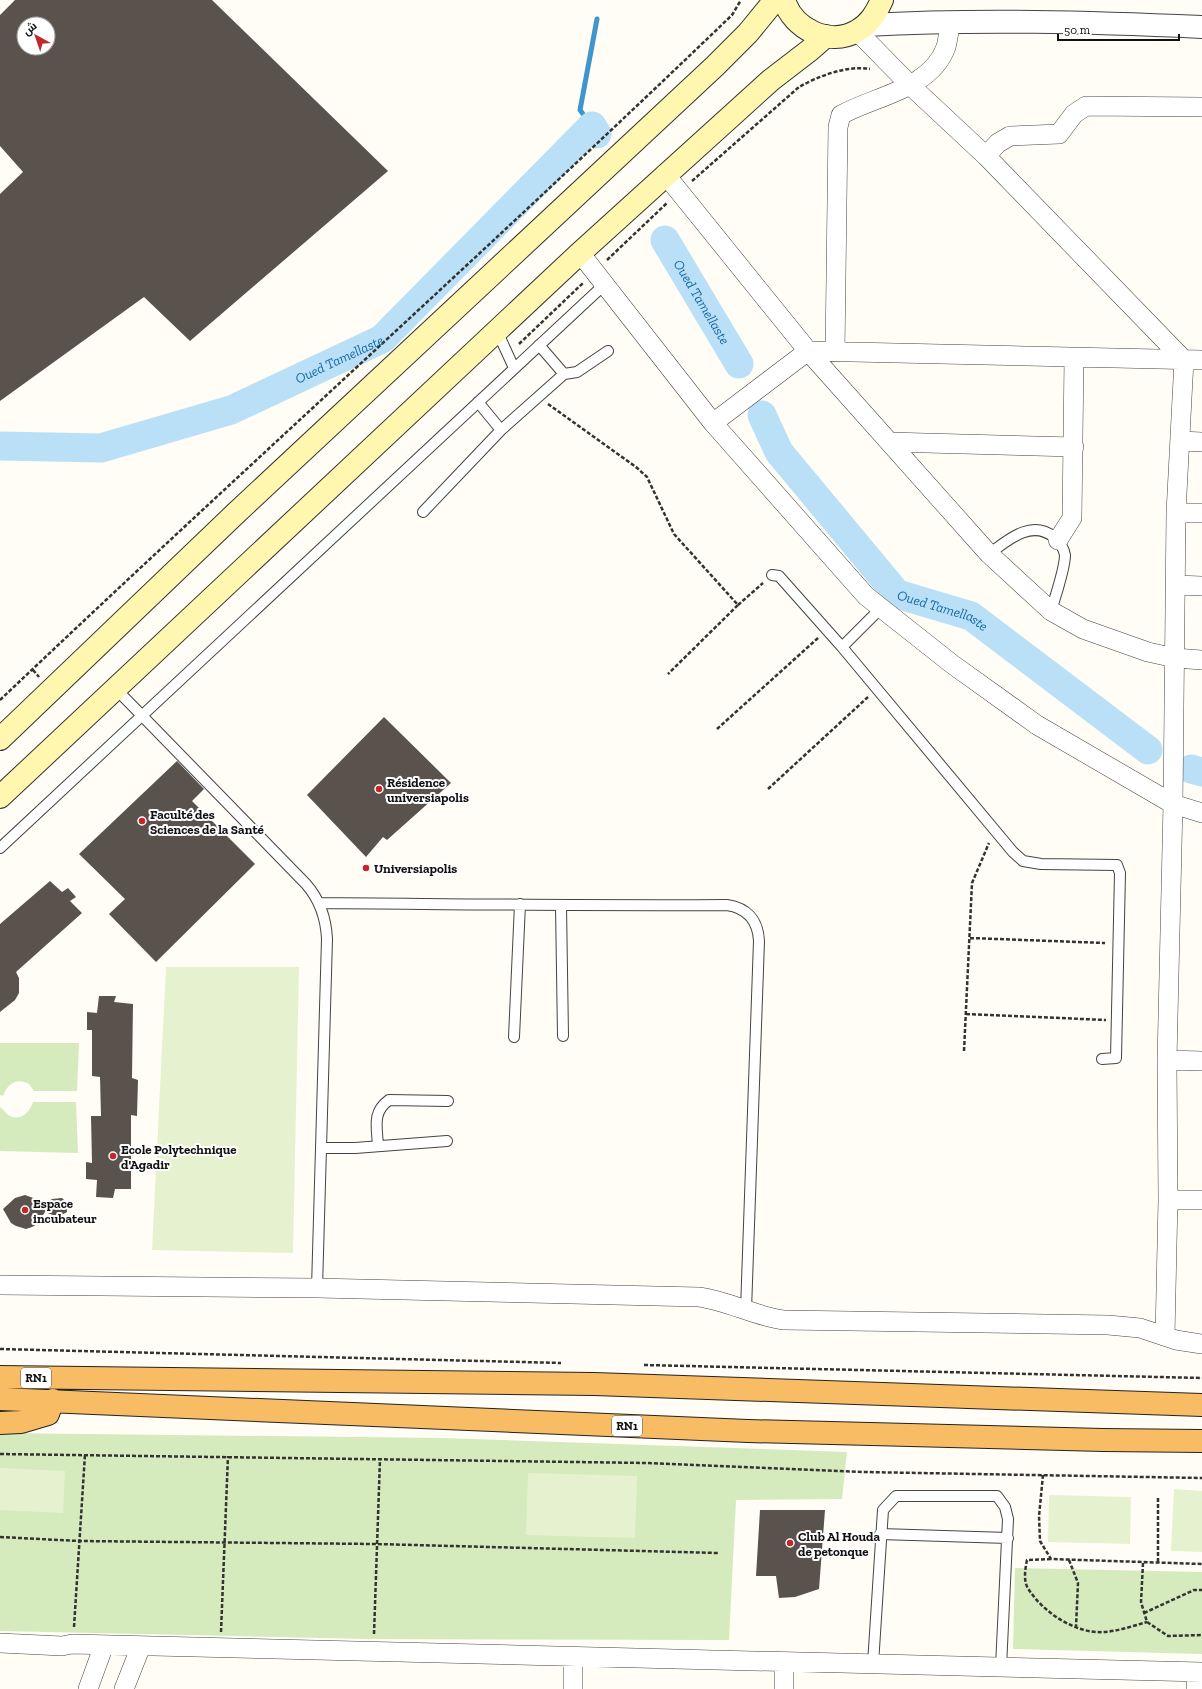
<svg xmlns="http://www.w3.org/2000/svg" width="1202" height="1689" viewBox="0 0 1202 1689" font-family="'Zilla Slab',Cairo,serif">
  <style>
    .green { fill: #d5ebbd }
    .pitch { fill: #e6f2cf }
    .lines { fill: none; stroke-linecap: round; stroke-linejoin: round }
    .stream { stroke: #3f96cf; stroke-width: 5 }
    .river { stroke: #b9e0f7; stroke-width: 29 }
    .building { fill: #5a524d; fill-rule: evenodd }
    .service-casing { stroke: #444; stroke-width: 12 }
    .minor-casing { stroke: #444; stroke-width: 20 }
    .tertiary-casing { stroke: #444; stroke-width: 24 }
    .secondary-casing { stroke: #333; stroke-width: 24 }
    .trunk-casing { stroke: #222; stroke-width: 24 }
    .path { stroke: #333; stroke-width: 2.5; stroke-dasharray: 4 2; stroke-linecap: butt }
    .service { stroke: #fff; stroke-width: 10 }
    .minor { stroke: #fff; stroke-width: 19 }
    .tertiary { stroke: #fff; stroke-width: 22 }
    .secondary { stroke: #fff6b0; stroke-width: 22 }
    .trunk { stroke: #f7bc64; stroke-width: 22 }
    .poi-dot { fill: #c4262e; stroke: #fff; stroke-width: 1.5 }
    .labels { text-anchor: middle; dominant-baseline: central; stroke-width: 4; stroke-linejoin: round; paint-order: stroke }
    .shield { fill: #fff; stroke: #585858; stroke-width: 1 }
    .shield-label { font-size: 12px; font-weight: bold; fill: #111 }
    .poi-label { font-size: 13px; font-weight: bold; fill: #111; stroke: #fff; text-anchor: start }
    .water-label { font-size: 14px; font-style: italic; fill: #1768a6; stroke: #fff }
  </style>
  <rect width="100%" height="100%" fill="#fffdf5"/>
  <path class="green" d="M0 1043H79L77 1091H34L29 1084C17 1077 7 1084 3 1096L0 1095Z
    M33 1102H76L78 1153 0 1151V1107C4 1109 5 1114 10 1116 21 1121 30 1112 33 1102Z
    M0 1433 443 1438 847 1452 842 1499 736 1500 729 1640 368 1639 0 1631Z
    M1015 1568 1202 1572V1654L1013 1649Z"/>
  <path class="pitch" d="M166 967H299L293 1253 152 1250Z
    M0 1468 65 1471 63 1513 0 1510Z
    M528 1473 637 1476 635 1538 526 1535Z
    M1174 1489 1202 1491V1552L1171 1551Z
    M1049 1495 1131 1497 1130 1544 1048 1542Z"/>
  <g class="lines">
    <path class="stream" d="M592 126 580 110 597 19"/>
    <g class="river">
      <path id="s1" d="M665 240 739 364"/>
      <path id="s2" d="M762 415 779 452 897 594 971 616 1148 750"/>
      <path id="s3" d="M0 446 101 448 231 410 382 339 592 126 597 134"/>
      <path d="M1191 769 1202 772"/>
    </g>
  </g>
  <path class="building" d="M15 0H212L388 171 190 341 144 297 0 401V194L23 172 0 146V15ZM24 24H48V48H24Z
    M384 717 451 783 387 840 383 837 366 857 307 795Z
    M177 761 204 789 192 801 255 864 156 962 109 914 125 899 79 854Z
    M50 881 62 892 68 888 76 897 70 901 82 913 16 972 19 978V993L15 1000 0 1012V924Z
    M99 996H116L114 1002 133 1004 132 1078 138 1080 137 1116 131 1115V1189H115L113 1198 96 1197 97 1180 86 1179V1162L92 1163 91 1116H101L100 1077 92 1076V1030H87V1012L97 1013Z
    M25 1195 36 1199 42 1207 52 1199 62 1198 66 1202 67 1212 58 1217 45 1212 37 1224 32 1227 26 1229 16 1226 11 1223 3 1209 15 1198Z
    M760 1510H825L819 1589 795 1597 779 1598 776 1576H756Z"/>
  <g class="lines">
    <defs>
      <path id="service" d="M497 331 514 368
        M539 345 564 374
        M478 402 501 430 564 374 577 372 608 351
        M423 512 501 430
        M989 554C1008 540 1031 519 1054 537 1059 540 1064 549 1065 555 1065 569 1055 597 1051 611
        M772 575 779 576 842 647
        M881 608 842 647 1013 852 1023 861 1041 864 1117 865 1120 873 1116 1058 1102 1059
        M116 689 306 884C320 900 326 917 327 939L317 1288
        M0 848 605 284
        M320 903C456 904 591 906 727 905 747 908 758 920 759 941L746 1310
        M561 906 563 1036
        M514 1037 520 904
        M378 1146C377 1127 372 1112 389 1100L448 1101
        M322 1148H355L447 1141
        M880 1534 1008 1538
        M873 1664 883 1510 896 1496H997L1005 1507 1008 1519 1001 1667"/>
      <path id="minor" d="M857 31 911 86 986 156 1184 360 1176 513 1173 804 1167 1060 1168 1200 1165 1336
        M986 156 998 143 1010 136 1059 134 1074 114 1086 106 1202 107
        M665 174 808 351 989 554 1051 611 1083 629 1148 652 1175 658 1202 660
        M580 253 713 423 866 596 952 664 1037 725 1173 804 1202 813
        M835 352 838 127 841 115C875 96 931 89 946 47 948 39 949 30 951 22
        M713 423 808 351 1202 360
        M1181 441 1202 442
        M889 442 1074 447
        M1176 513H1202
        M1058 540 1072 518 1074 358
        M1176 585 1202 586
        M1167 1060 1202 1061
        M1168 1200H1202
        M0 1285 317 1288 699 1297C729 1301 754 1316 784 1320L1108 1325 1140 1328 1176 1340 1202 1344
        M0 1643 62 1646 72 1644 1202 1672
        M88 1689 104 1645
        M124 1689 141 1646
        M573 1689V1657
        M784 1689V1662
        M1196 1689 1197 1672"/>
      <path id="tertiary" d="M866 25C978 19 1090 22 1202 27"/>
      <path id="secondary" d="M784 0C793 29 829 47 857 31 870 24 876 13 882 0
        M0 739 235 514 715 66 748 33 775 0
        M0 797 580 253 771 80 810 50 826 36"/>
      <path id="trunk" d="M0 1377 594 1384 1202 1405
        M0 1399 748 1431 1103 1440 1202 1441
        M0 1423 21 1422 48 1414 53 1400"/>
    </defs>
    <use href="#service" class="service-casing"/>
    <use href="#minor" class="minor-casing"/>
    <use href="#tertiary" class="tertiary-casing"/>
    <use href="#secondary" class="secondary-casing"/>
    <use href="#trunk" class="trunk-casing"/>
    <path class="path" d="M692 181 799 87C819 76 847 65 870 69
      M607 260 667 203
      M519 344 583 283
      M548 404 636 467 647 477 674 534 738 605 668 674
      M738 605 763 583
      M33 670 39 677
      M0 700C242 470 491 247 732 15L741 0
      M717 729 818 638
      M768 789 868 697
      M970 938 1105 943
      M966 1014 1106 1020
      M964 1051 972 883 989 843
      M0 1349 561 1363
      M644 1365 1202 1378
      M0 1454 648 1463 863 1472 1202 1478
      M1043 1475 1039 1516 1040 1541 1051 1559 1202 1564
      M1158 1498V1564
      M0 1537 79 1541 376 1544 718 1553
      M1051 1559 1027 1560C1025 1570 1023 1582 1029 1590 1044 1613 1076 1634 1104 1632 1118 1631 1133 1626 1147 1622
      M1069 1560 1078 1583 1076 1627
      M1143 1563 1141 1602 1147 1622 1168 1636 1202 1635
      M1144 1613 1194 1590H1202
      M74 1627 85 1454
      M221 1632 228 1456
      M374 1634 380 1459"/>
    <use href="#service" class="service"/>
    <use href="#minor" class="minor"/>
    <use href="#tertiary" class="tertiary"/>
    <use href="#secondary" class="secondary"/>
    <use href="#trunk" class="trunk"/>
  </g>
  <g class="poi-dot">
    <circle cx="379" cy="789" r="4"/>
    <circle cx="142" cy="821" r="4"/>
    <circle cx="366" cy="868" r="4"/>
    <circle cx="113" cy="1156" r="4"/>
    <circle cx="25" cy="1210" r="4"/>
    <circle cx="790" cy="1543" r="4"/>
  </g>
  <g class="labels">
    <g class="shield">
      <rect x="21" y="1368" width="30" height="20" rx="3"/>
      <rect x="612" y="1416" width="30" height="20" rx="3"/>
    </g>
    <g class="shield-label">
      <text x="36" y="1378">RN1</text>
      <text x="627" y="1426">RN1</text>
    </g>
    <g class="poi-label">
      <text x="387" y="782">Résidence<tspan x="387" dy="15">universiapolis</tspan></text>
      <text x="150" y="814">Faculté des<tspan x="150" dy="15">Sciences de la Santé</tspan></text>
      <text x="374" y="868">Universiapolis</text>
      <text x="121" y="1149">Ecole Polytechnique<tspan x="121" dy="15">d'Agadir</tspan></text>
      <text x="33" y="1203">Espace<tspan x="33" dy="15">incubateur</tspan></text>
      <text x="798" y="1536">Club Al Houda<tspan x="798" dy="15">de petonque</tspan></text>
    </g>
    <g class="water-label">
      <text stroke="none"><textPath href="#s1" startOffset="72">Oued Tamellaste</textPath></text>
      <text stroke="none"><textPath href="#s3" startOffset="356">Oued Tamellaste</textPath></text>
      <text stroke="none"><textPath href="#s2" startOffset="274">Oued Tamellaste</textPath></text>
    </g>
  </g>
  <g transform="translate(36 36) rotate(320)"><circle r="19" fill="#ffffff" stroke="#a0a0a0"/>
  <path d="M0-3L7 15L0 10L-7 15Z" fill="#c4262e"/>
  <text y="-6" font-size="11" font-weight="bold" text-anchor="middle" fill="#111111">ش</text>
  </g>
  <path d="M1058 34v6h121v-6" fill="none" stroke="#111111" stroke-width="2"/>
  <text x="1064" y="34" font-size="12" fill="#111111" stroke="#ffffff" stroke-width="3" paint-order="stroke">50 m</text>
</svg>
